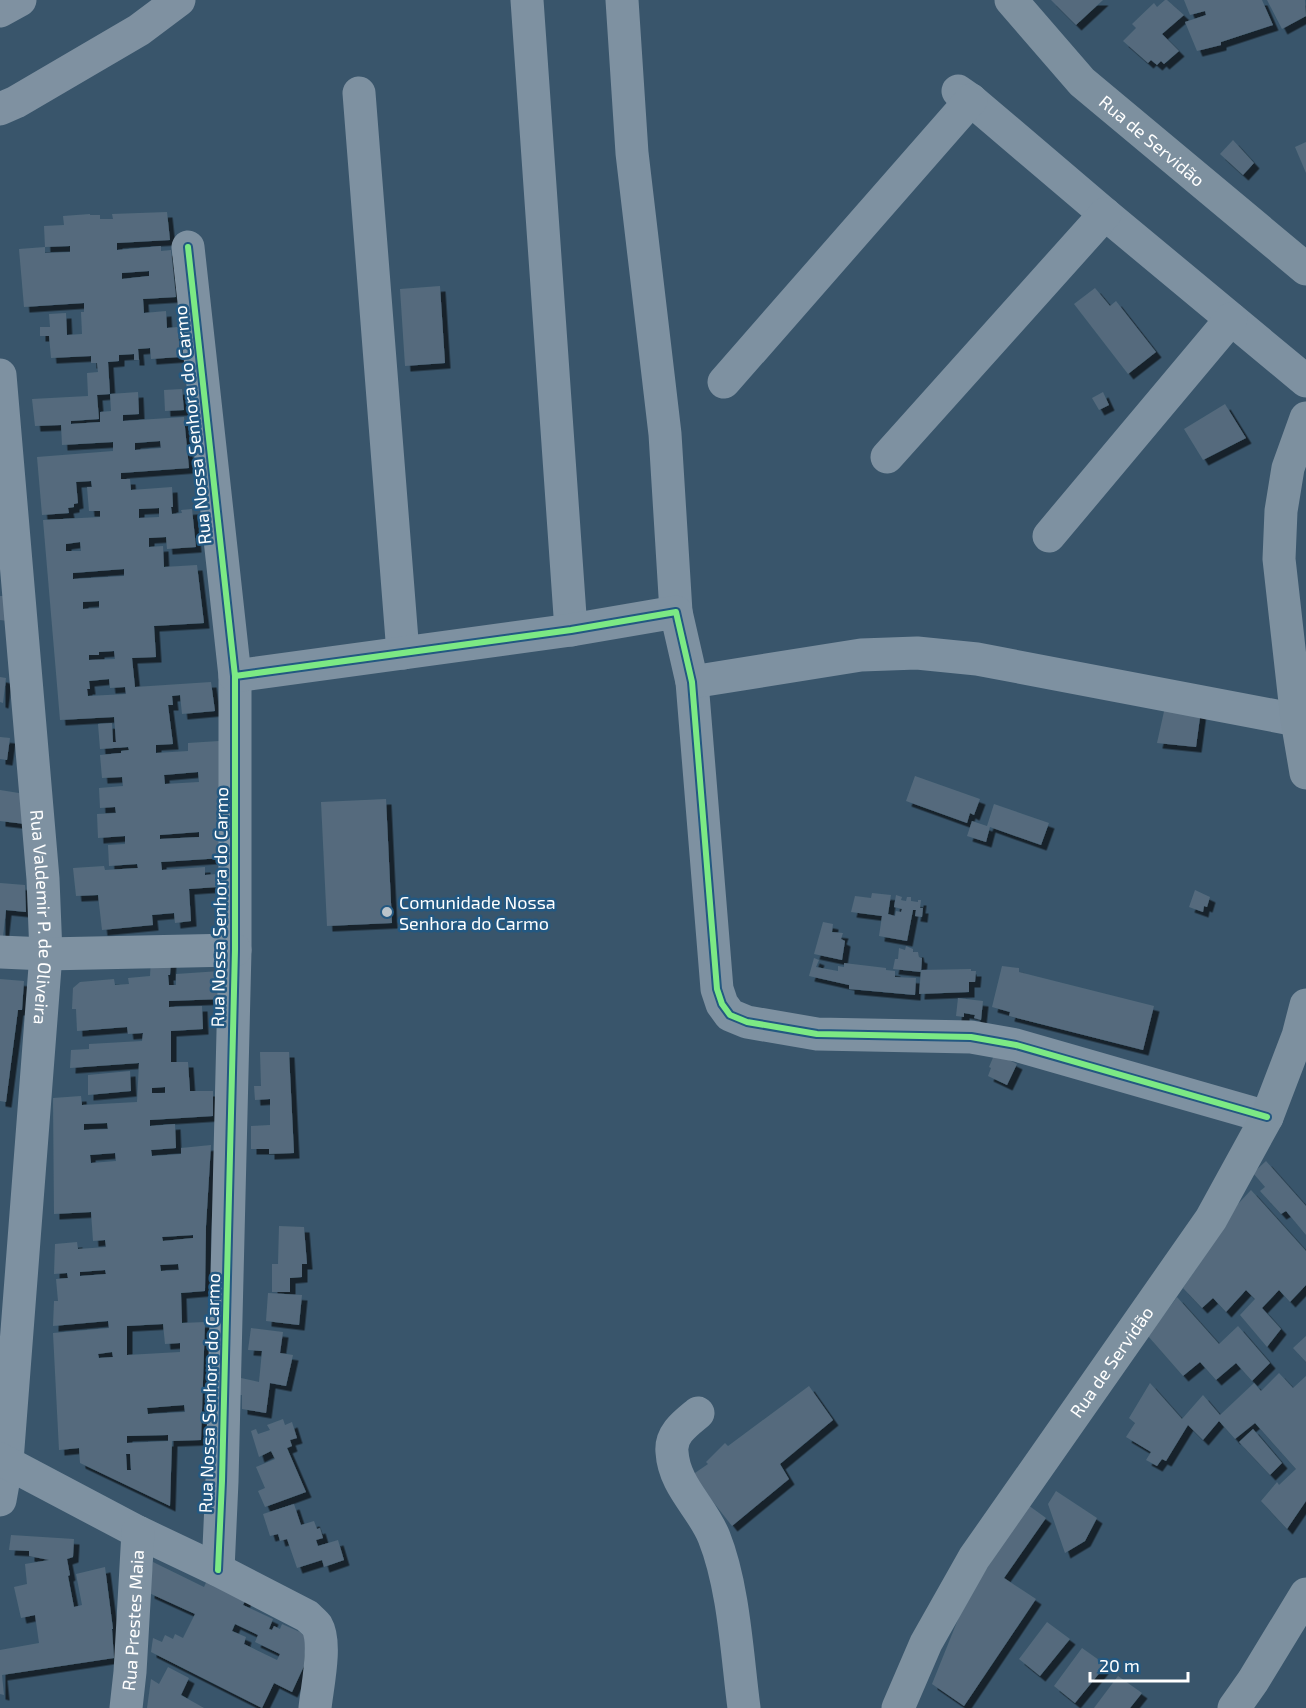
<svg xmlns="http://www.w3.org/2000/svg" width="1306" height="1708" viewBox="0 0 1306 1708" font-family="'Exo 2',sans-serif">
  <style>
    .building { fill: #546b7d; fill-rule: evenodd; filter: url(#shadow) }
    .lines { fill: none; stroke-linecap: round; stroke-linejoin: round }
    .minor { stroke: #7e91a1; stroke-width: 33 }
    .major { stroke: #7d909f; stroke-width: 33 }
    .highway { stroke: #7f91a1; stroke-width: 33 }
    .cycleway-casing { stroke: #235881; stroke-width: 10 }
    .cycleway { stroke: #7ce984; stroke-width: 6 }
    .poi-dot { fill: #bac4cb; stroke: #235881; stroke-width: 2 }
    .labels { text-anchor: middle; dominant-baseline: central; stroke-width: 5; stroke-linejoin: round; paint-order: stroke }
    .street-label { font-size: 18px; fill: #fff; stroke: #235881 }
    .poi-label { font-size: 18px; fill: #fff; stroke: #235881; text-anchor: start }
  </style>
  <defs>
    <filter id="shadow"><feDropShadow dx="5.5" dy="5.5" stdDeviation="0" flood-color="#0009"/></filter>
  </defs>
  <rect width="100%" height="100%" fill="#39556b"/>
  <path class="building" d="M1051 0H1103L1076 25Z
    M1165 0H1167L1184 15 1162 34 1179 51 1164 64 1161 61 1157 65 1151 60 1148 63 1123 41 1136 28 1132 24 1154 3 1157 7Z
    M1184 0H1262L1273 25 1221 42V45L1197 51 1185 22 1206 15 1205 11 1190 15Z
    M1267 0H1305L1306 16 1282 29Z
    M1233 140 1254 163 1243 175 1220 154Z
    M1306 142V173L1295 147Z
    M167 212 170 240 117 243V250L161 246V251L171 250 176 297 143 299 144 313 166 311 167 328 178 327 180 357 151 359 150 348 138 349 139 360H134V354L119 355V361L108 362 110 394 97 395 99 419 71 421V424L100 422V412L111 411 110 394 138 392 139 414 123 415V421L184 417 189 468 121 473V479H130L131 490 172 487 173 507H171L172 514 182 513 181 510 192 509 196 547 167 549 166 537 149 538V547L163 546 164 567 197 565 204 623 154 626 156 657 132 658 135 687 211 682 215 711 182 714 180 695 172 696 173 705H168L173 744 156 745V753L188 751V743L219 741 223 858 161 862 162 870 205 867V875L217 874 218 887 189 889 191 921 175 923 174 913 152 915 153 925 102 930 98 895 76 896 73 868 104 866 105 870 138 868 137 864 109 866 108 845 125 844V836L98 838 97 814 116 813 115 807 100 808 99 788 123 786 122 777 102 778 100 755 121 753V751L129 750 128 747 100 749 98 724 112 723 113 742H116L114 717 60 720 43 520 100 517V511H89L87 487H92L91 481 76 482 78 503 74 504V507L68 508 69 513 42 515 37 457 113 451V442L62 445 61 425 35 426 32 399 88 396 87 373 98 372 97 363H91V356L51 358 49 336H40V327H50L49 314 66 313 67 335 82 334 81 312H84V303L24 307 19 249 45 247V253L70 252V246L45 247 44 226 64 225 63 216 90 214V215H100V219H113L112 214ZM149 271V276L122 279V273ZM160 441 161 448 135 450V443ZM159 508V517L139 518V509ZM80 542 81 551H66V544ZM124 569V576L73 579V573ZM99 601V608L83 609V602ZM114 651 115 659 89 660V655H99V652ZM109 679 110 688 125 687 126 694 88 696 87 689H90L89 681ZM198 772 199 782 165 784 164 775ZM199 832V837L160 839V835Z
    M440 286 445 363 405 366 400 289Z
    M1095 288 1110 306 1116 301 1156 352 1128 374 1074 304Z
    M182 389 184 410 165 411 164 390Z
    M1103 392 1109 405 1099 410 1092 398Z
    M1225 404 1246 438 1203 460 1184 429Z
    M0 596H5L8 621 0 620Z
    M0 677 6 678 3 703 0 702Z
    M1165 707 1201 710 1196 747 1157 743Z
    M0 737 10 738 7 760 0 759Z
    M915 776 980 799 974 815 970 813 967 823 906 801Z
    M0 790 25 794V824L0 821Z
    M386 799 392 923 327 926 321 802Z
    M994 804 1049 823 1041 845 990 827 986 842 967 836 972 821 987 826Z
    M0 883 25 885 26 912 6 910 3 937H0Z
    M1195 890 1210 897 1207 907 1204 906 1203 912 1189 907Z
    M872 893 891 895 888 914 895 916 896 911 901 912 902 909 894 907 896 895 902 897 901 900 906 901 907 897H911V901L918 902V900H921L920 908H923L922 917 915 916 916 910H913L907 941 879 936 882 916 851 912 855 896 871 898Z
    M823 922 833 924 832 932 843 933 841 939 845 941 842 960 814 954Z
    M906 946 913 949V952H918L919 957 922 958 921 972 893 969 895 959H898L899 948 905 950Z
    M814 958 819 960 816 967 838 971V966L844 967V963L886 968V970L895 971V977L916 978 915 995 849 989V985L809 976Z
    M151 959H171L170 975H168L169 985H176V974L220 971 222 999 169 1001V1007L202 1006 203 1029 171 1031V1062H188L190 1091H213V1116L150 1120V1126L175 1124 176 1148 151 1150 152 1156 181 1154V1148L211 1145 206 1226 205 1291 181 1293 182 1323 205 1322 201 1440 172 1441 170 1506 80 1463 79 1448 59 1450 53 1333 109 1328 108 1321 53 1326 54 1301H58L56 1279 68 1278 67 1273 54 1274 55 1244 77 1242 78 1249 106 1247 105 1240 93 1241 91 1212 54 1214 53 1098 81 1096 82 1105 137 1102 139 1063 70 1068 71 1050 89 1049V1044L142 1041 143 1033 128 1034 127 1027 77 1031 76 1009H72L73 988 80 982 114 979 115 985 129 984 128 978 150 976ZM165 1087V1093H152V1088ZM107 1123 108 1129 84 1130V1124ZM115 1153 116 1161 91 1163 90 1155ZM193 1235V1238L163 1241 162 1237ZM178 1264 179 1270 161 1271 160 1265ZM105 1270 106 1274 80 1276V1272ZM163 1324 165 1344 180 1343V1352L127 1355V1326ZM112 1352 113 1357 99 1358 98 1354ZM184 1405 185 1412 148 1414 147 1408ZM168 1435V1441L127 1443V1436ZM126 1454H130L131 1470H127Z
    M1002 966 1019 968V972L1154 1006 1143 1050 1009 1016 1010 1012 992 1007Z
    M971 969V971H976L975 982H969V992L919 994 921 970Z
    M0 979 24 981 22 1010H18L6 1102 0 1101Z
    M958 998 983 1001 981 1020 974 1018 975 1015 964 1013V1017L956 1016Z
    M260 1052H289L294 1153 269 1154V1149H251V1126L270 1125V1099L255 1100 254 1086H261Z
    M995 1053 1017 1064 1007 1085 988 1076 991 1068 989 1067Z
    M130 1071 131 1091 88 1095V1075Z
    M1266 1161 1306 1206V1235L1286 1211 1281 1214 1260 1191 1265 1187 1253 1173Z
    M1251 1190 1306 1251V1285L1290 1302 1279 1290 1262 1308 1281 1329 1267 1347 1240 1315 1255 1299 1246 1290 1226 1312 1213 1298 1202 1308 1183 1288 1220 1233 1238 1204Z
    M279 1226 304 1227 307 1264H302V1277L290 1278V1292H272V1264H278Z
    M268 1293 302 1295 299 1325 266 1321Z
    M1177 1297 1219 1344 1238 1326 1270 1363 1252 1381 1236 1363 1216 1380 1200 1362 1183 1376 1148 1336Z
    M251 1328 283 1332 280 1353 293 1355 286 1386 270 1383 266 1413 242 1409V1395H238L241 1378 259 1382 262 1351 248 1350Z
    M1306 1336V1362L1293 1348Z
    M1279 1373 1293 1388 1306 1376V1501L1287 1529 1261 1501 1277 1482 1279 1485 1296 1469 1255 1423 1235 1439 1219 1421 1203 1440 1188 1425 1166 1461 1162 1459 1157 1466 1146 1460 1151 1452 1126 1437 1135 1423 1129 1418 1150 1383 1182 1419 1203 1395 1220 1415 1254 1383 1261 1391Z
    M809 1386 833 1420 780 1464 789 1479 732 1526 692 1475 708 1464 706 1462 725 1443 728 1446Z
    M283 1419 285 1425 292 1422 297 1438 290 1440 292 1446 287 1448 306 1492 265 1507 258 1491 265 1488 256 1467 275 1459 271 1451 259 1457 251 1431 256 1429 258 1434 270 1430 267 1425Z
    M1253 1429 1282 1463 1270 1475 1239 1442Z
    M1056 1491 1097 1518 1085 1541 1065 1553 1048 1504Z
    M294 1504 301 1525 314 1521 317 1529 320 1528 323 1538 316 1540 318 1546 338 1540 344 1560 324 1567 322 1560 297 1568 287 1539 280 1541 278 1534 270 1536 263 1514Z
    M1028 1505 1046 1518 1004 1578 1036 1599 964 1706 932 1684 965 1602Z
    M11 1535 74 1539 73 1557 67 1559 70 1575 68 1576 74 1607 82 1605 76 1574 105 1567 113 1629H112L114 1658 2 1675 4 1695 0 1694V1650L39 1643 35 1615 21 1618 14 1587 27 1584 25 1564 49 1560 29 1556V1551L9 1550Z
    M153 1562 204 1587 210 1574 249 1593 243 1605 273 1619 269 1629 272 1630 274 1626 280 1629 282 1624 300 1632 306 1638 304 1666 292 1692 274 1683 262 1708 151 1652 153 1638 162 1642 165 1635 173 1639 175 1634 183 1638 195 1614 149 1593ZM235 1624 258 1635 255 1642 280 1654 277 1660 244 1644 246 1637 232 1631Z
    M1047 1622 1070 1639 1040 1676 1019 1659Z
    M1082 1648 1106 1665 1075 1703 1054 1686Z
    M168 1667 189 1678 181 1695 204 1708H147L151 1679 159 1684Z
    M1118 1676 1142 1693 1130 1708H1094Z"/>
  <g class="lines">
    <g class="minor">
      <path d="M527 0 571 630"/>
      <path d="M622 0 632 153 665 434 676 612"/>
      <path d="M958 91 971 100 1105 214 1306 381"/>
      <path d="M359 93 403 653"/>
      <path d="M188 247 235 676V950L222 1481 218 1570"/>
      <path id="s1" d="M0 375 43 879 46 954 7 1461 0 1500"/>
      <path d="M724 382 971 100"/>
      <path d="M887 457 1105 214"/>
      <path d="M1049 536 1231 319"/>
      <path d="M235 676 571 630 676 612 692 682 717 989 722 1004 730 1015 747 1022 817 1034 971 1037 1016 1045 1267 1117"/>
      <path d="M692 682 861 655 917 653 977 659 1297 720"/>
      <path d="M0 952 46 954 235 950"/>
      <path d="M698 1413C686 1423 670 1434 672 1452 674 1486 702 1507 714 1537 734 1587 737 1655 744 1708"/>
      <path d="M0 1459 138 1532 218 1570 307 1616C310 1619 315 1623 317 1626 327 1643 317 1688 315 1708"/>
      <path id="s2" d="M126 1708 130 1672 138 1532"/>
    </g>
    <g class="major">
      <path id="s3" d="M1011 0 1082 82 1306 269"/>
      <path d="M1306 418 1288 468 1281 511 1279 559 1297 720 1306 773"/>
      <path id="s4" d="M898 1708 926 1643 974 1558 1211 1219 1267 1117 1298 1036 1306 1005"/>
      <path d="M1234 1708 1253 1681 1306 1594"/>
    </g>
    <path class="highway" d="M0 11 20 0
      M0 109 16 102 139 30 179 0"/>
    <defs>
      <path id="cycleway" d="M188 247 235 676V950L222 1481 218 1570
        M235 676 571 630 676 612 692 682 717 989 722 1004 730 1015 747 1022 817 1034 971 1037 1016 1045 1267 1117"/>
    </defs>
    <use href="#cycleway" class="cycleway-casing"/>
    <use href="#cycleway" class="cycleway"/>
  </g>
  <circle class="poi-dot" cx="387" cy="912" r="6"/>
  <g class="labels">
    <g class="street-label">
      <text stroke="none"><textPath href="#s3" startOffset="200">Rua de Servidão</textPath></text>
      <text transform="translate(192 425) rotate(-96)">Rua Nossa Senhora do Carmo</text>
      <text transform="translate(219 907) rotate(-89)">Rua Nossa Senhora do Carmo</text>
      <text stroke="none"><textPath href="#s1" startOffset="544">Rua Valdemir P. de Oliveira</textPath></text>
      <text stroke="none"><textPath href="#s4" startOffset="408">Rua de Servidão</textPath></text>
      <text transform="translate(209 1393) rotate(-88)">Rua Nossa Senhora do Carmo</text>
      <text stroke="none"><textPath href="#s2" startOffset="88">Rua Prestes Maia</textPath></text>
    </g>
    <g class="poi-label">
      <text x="399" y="902">Comunidade Nossa<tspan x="399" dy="21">Senhora do Carmo</tspan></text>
    </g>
  </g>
  <path d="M1090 1672v9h98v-9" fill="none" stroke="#ffffff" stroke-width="3"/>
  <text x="1099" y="1672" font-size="18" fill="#ffffff" stroke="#235881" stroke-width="4.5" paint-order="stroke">20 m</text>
</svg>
